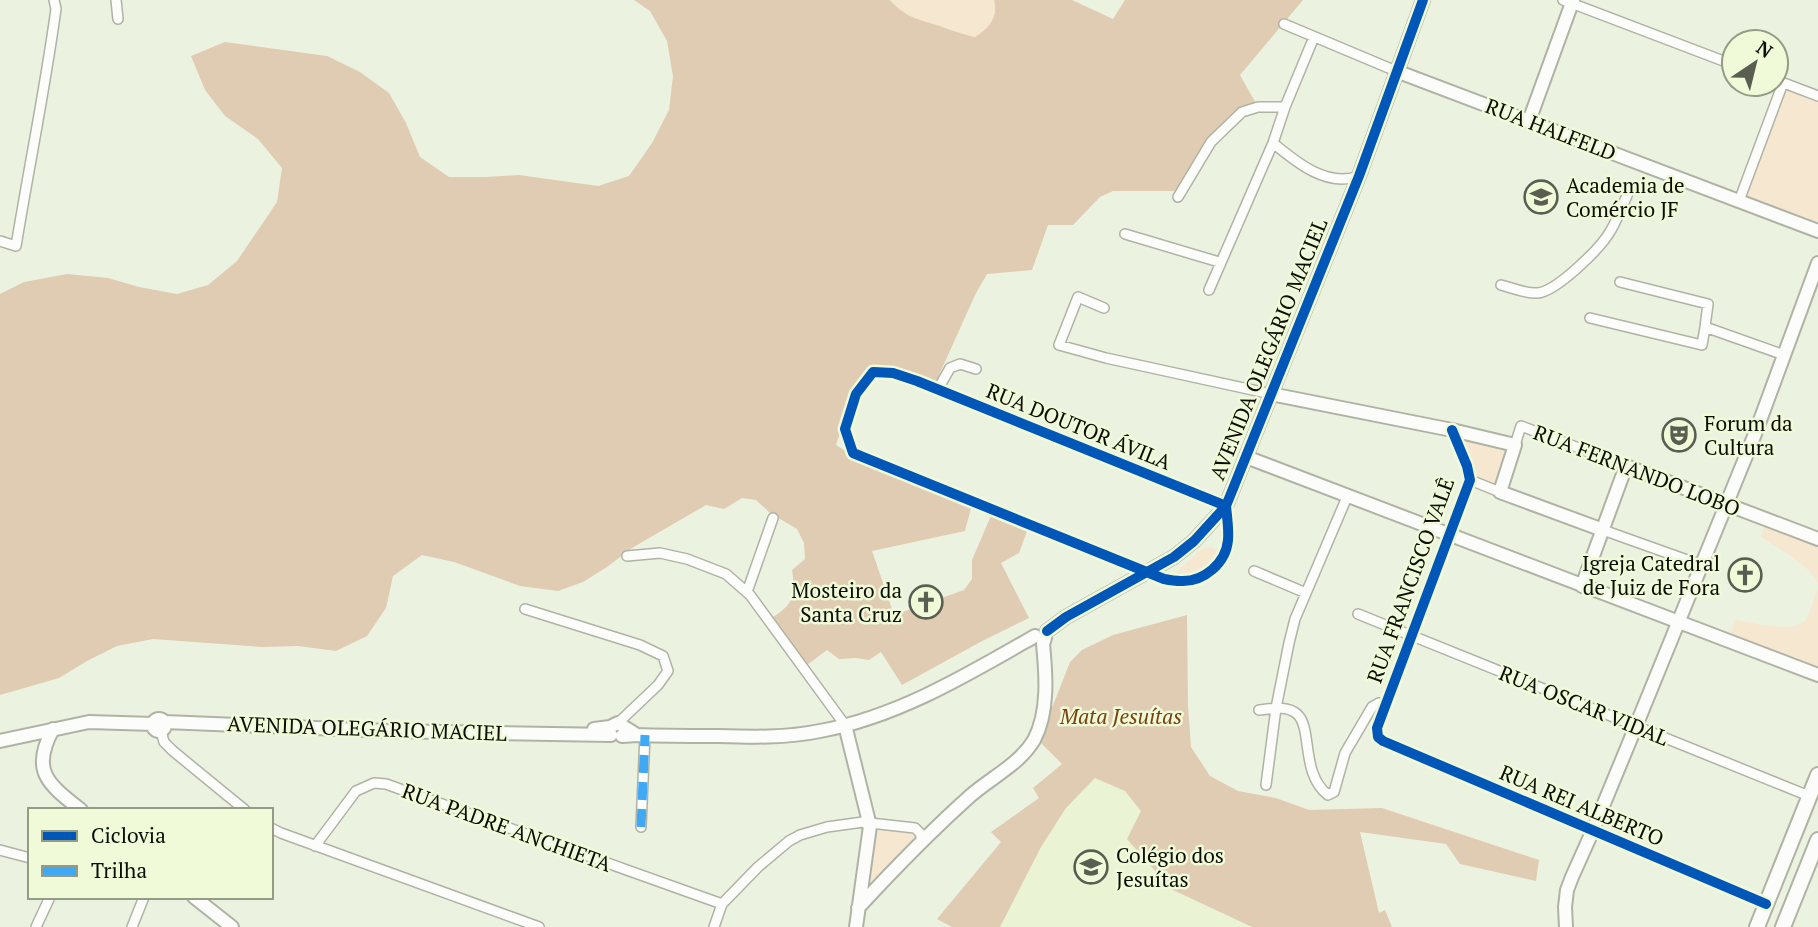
<svg xmlns="http://www.w3.org/2000/svg" width="1818" height="927" viewBox="0 0 1818 927" font-family="'PT Serif',serif">
  <style>
    .built { fill: #eaf3d4 }
    .green { fill: #f6e7d1 }
    .forest { fill: #dfccb2 }
    .lines { fill: none; stroke-linecap: round; stroke-linejoin: round }
    .minor-casing { stroke: #afb3a5; stroke-width: 12 }
    .tertiary-casing { stroke: #afb3a5; stroke-width: 16 }
    .primary-casing { stroke: #afb3a5; stroke-width: 18 }
    .minor { stroke: #fcfdfa; stroke-width: 9 }
    .tertiary { stroke: #fcfdfa; stroke-width: 12 }
    .primary { stroke: #fcfdfa; stroke-width: 14 }
    .quiet { stroke: #3fa9f5; stroke-width: 9; stroke-dasharray: 18 9; stroke-linecap: butt }
    .cycleway-casing { stroke: #f0fad8; stroke-width: 15 }
    .cycleway { stroke: #0057b8; stroke-width: 10 }
    .labels { text-anchor: middle; dominant-baseline: central; stroke-width: 5; stroke-linejoin: round; paint-order: stroke }
    .street-label { font-size: 21px; fill: #0b0e04; stroke: #f0fad8 }
    .poi-label { font-size: 21px; fill: #0b0e04; stroke: #f0fad8; text-anchor: start }
    .park-label { font-size: 21px; font-style: italic; fill: #76430f; stroke: #f0fad8 }
  </style>
  <rect width="100%" height="100%" fill="#ecf2e0"/>
  <path class="built" d="M1095 778 1125 791 1142 811 1171 889 1252 927H1000L1041 847 1066 808Z"/>
  <path class="green" d="M890 0H994C999 17 988 29 975 38 959 34 945 27 930 23 913 18 902 14 890 0Z
    M1784 88 1818 101V229L1742 200Z
    M1457 434 1506 449 1507 456 1498 485C1491 483 1482 482 1476 477 1467 469 1461 445 1457 434Z
    M1765 525 1818 545V585C1813 566 1777 548 1761 537Z
    M1211 547 1219 550 1220 554C1205 570 1194 578 1172 577L1200 550Z
    M1818 588V669L1729 636 1736 620C1752 622 1795 635 1806 619 1811 611 1814 597 1818 588Z
    M876 829C889 830 909 828 917 838L876 881H872L868 877 874 830Z"/>
  <path class="forest" d="M634 0H890C902 14 913 18 930 23 945 27 959 34 975 37 988 29 999 17 994 0H1072L1113 19 1125 0H1303L1240 75 1258 107 1214 133 1179 191H1113L1100 197 1073 225H1048L1032 270 987 274 976 293 934 386 876 367 854 392 836 445 873 468 971 508 965 531 872 551 894 615 964 590 972 579V560L993 511 1029 526 1019 553 1001 563 1029 618 984 640 902 685 881 652 869 660 856 658 839 659 827 650 807 665 773 617C794 604 796 594 792 570L805 559 804 543 797 529 770 513 756 500 742 498 724 509 706 505 632 548 607 567 583 582 558 591 520 586 454 562 422 555 393 576 386 608 367 636 336 651 298 646 262 647 153 639 117 646 87 661 59 678 0 695V294L24 282 67 274 108 278 139 287 177 294 208 285 237 261 277 202 282 168 258 139 225 116 205 90 191 56 225 42 327 56 360 72 389 93 406 123 420 157 449 177H486L519 175 598 186 629 176 652 143 669 110 673 76 667 41 650 11Z
    M1187 615 1188 706 1191 747 1210 776 1238 791 1276 798 1309 810 1382 808 1539 860 1536 881 1460 864 1446 844 1360 832 1379 913 1385 910 1392 927H1252L1171 889 1127 839 1141 811 1125 791 1095 778 1066 808 1041 847 1000 927H952L937 919 1001 842 991 832 1039 798 1033 788 1062 764 1039 741 1070 662 1082 650 1113 635Z"/>
  <g class="lines">
    <defs>
      <path id="minor" d="M116 0 118 19
        M1563 0 1734 65
        M1284 24 1396 71
        M1776 80 1818 96
        M1273 143C1296 162 1327 188 1359 176
        M1178 197 1211 142 1242 112 1258 107H1285
        M1739 201 1783 83
        M1125 234 1219 262
        M0 241 16 246C29 167 45 89 56 9L54 0
        M1620 282 1708 304 1705 327
        M1501 285C1512 288 1526 294 1538 293 1557 291 1602 247 1611 230 1618 218 1623 204 1629 191
        M1209 290 1273 143 1285 107 1314 37
        M1104 308 1078 297 1059 345 1106 358 1271 394
        M1590 318 1702 345 1705 327 1784 355
        M873 372 893 373 917 381 1226 506C1227 517 1229 529 1228 540 1226 563 1204 582 1181 581 1175 581 1169 580 1164 579L853 453 845 429 856 394Z
        M938 389 950 368 960 364 976 369
        M1452 430 1467 466 1470 480 1377 728 1378 737 1383 741 1766 904
        M1515 445 1521 426 1626 466
        M1470 480 1500 492
        M1603 530 1701 565
        M627 556 660 553 687 559 726 574 750 595 845 725
        M1254 571 1306 593
        M747 592 773 518
        M525 609 640 645 663 656 668 671 658 685 618 723
        M1358 614 1809 796
        M1259 710C1271 709 1287 705 1297 714 1313 728 1300 773 1328 795L1334 792 1345 753 1372 707 1379 703H1387
        M161 731 164 742 173 751 245 810
        M1266 785 1276 708 1289 643 1295 619 1347 497
        M870 823 915 828 920 833 922 840
        M641 827 645 735
        M271 828 281 833 539 927
        M315 846 356 791 374 783 386 784 722 904
        M0 850 30 858
        M36 927 50 897
        M132 927 144 897
        M714 927 722 904 758 867 789 841 800 835 827 827 863 822 870 826"/>
      <path id="tertiary" d="M1396 71 1818 231
        M1529 121 1573 0
        M1271 394 1452 430 1515 445 1500 492 1603 530
        M1246 457 1818 675
        M1582 586 1626 466 1818 539
        M1047 631 1066 617 1174 557 1194 541 1226 506 1359 176 1423 0
        M153 725a6 6 0 1 1 12 0a6 6 0 1 1-12 0Z
        M165 722 387 731 611 735
        M845 725 870 826 856 927
        M53 729C30 771 48 784 81 810
        M594 729 610 727 618 723 637 735
        M622 736 637 735C664 736 691 736 718 736 752 737 786 738 820 731 897 717 967 675 1035 636
        M0 741 89 722 153 724
        M194 897 232 927
        M858 908C894 869 930 832 969 797 990 778 1019 765 1034 740 1049 712 1046 674 1043 644L1045 638
        M1566 927 1565 907 1567 890 1572 877 1593 830 1636 726 1755 434 1818 263"/>
      <path id="primary" d="M1757 927 1818 775
        M1783 927 1818 840"/>
    </defs>
    <use href="#minor" class="minor-casing"/>
    <use href="#tertiary" class="tertiary-casing"/>
    <use href="#primary" class="primary-casing"/>
    <use href="#minor" class="minor"/>
    <use href="#tertiary" class="tertiary"/>
    <use href="#primary" class="primary"/>
    <path class="quiet" d="M641 827 645 735"/>
    <defs>
      <path id="cycleway" d="M873 372 893 373 917 381 1226 506C1227 517 1229 529 1228 540 1226 563 1204 582 1181 581 1175 581 1169 580 1164 579L853 453 845 429 856 394Z
        M1452 430 1467 466 1470 480 1377 728 1378 737 1383 741 1766 904
        M1047 631 1066 617 1174 557 1194 541 1226 506 1359 176 1423 0"/>
    </defs>
    <use href="#cycleway" class="cycleway-casing"/>
    <use href="#cycleway" class="cycleway"/>
  </g>
  <defs>
    <symbol id="school-ring" viewBox="-11 -11 22 22"><circle r="9.5" fill="#f0fad8" stroke="#5a5e51" stroke-width="1.5"/><path d="M0-5L7-2L0 1L-7-2ZM-4 1L0 2.5L4 1V4Q0 6-4 4Z" fill="#5a5e51"/></symbol>
    <symbol id="theatre-ring" viewBox="-11 -11 22 22"><circle r="9.5" fill="#f0fad8" stroke="#5a5e51" stroke-width="1.5"/><path d="M-5-5.5Q0-4 5-5.5V0Q5 5 0 6Q-5 5-5 0ZM-3.3-2.5H-1v1.5H-3.3ZM1-2.5H3.3v1.5H1ZM-2.8 1Q0 5.5 2.8 1Z" fill="#5a5e51"/></symbol>
    <symbol id="church-ring" viewBox="-11 -11 22 22"><circle r="9.5" fill="#f0fad8" stroke="#5a5e51" stroke-width="1.5"/><path d="M-1.2-6h2.4v3.5h3.3v2.4h-3.3V6h-2.4V-.1h-3.3v-2.4h3.3Z" fill="#5a5e51"/></symbol>
  </defs>
  <g fill-rule="evenodd">
    <use href="#school-ring" x="1522" y="178" width="38" height="38"/>
    <use href="#theatre-ring" x="1660" y="416" width="38" height="38"/>
    <use href="#church-ring" x="1726" y="556" width="38" height="38"/>
    <use href="#church-ring" x="907" y="583" width="38" height="38"/>
    <use href="#school-ring" x="1072" y="848" width="38" height="38"/>
  </g>
  <g class="labels">
    <g class="street-label">
      <text transform="translate(1551 129) rotate(21)">RUA HALFELD</text>
      <text transform="translate(1268 349) rotate(-68)">AVENIDA OLEGÁRIO MACIEL</text>
      <text transform="translate(1079 426) rotate(22)">RUA DOUTOR ÁVILA</text>
      <text transform="translate(1637 470) rotate(21)">RUA FERNANDO LOBO</text>
      <text transform="translate(1410 580) rotate(-70)">RUA FRANCISCO VALÊ</text>
      <text transform="translate(1584 705) rotate(22)">RUA OSCAR VIDAL</text>
      <text transform="translate(367 728) rotate(2)">AVENIDA OLEGÁRIO MACIEL</text>
      <text transform="translate(1582 805) rotate(23)">RUA REI ALBERTO</text>
      <text transform="translate(507 827) rotate(20)">RUA PADRE ANCHIETA</text>
    </g>
    <g class="poi-label">
      <text x="1566" y="185">Academia de<tspan x="1566" dy="24">Comércio JF</tspan></text>
      <text x="1704" y="423">Forum da<tspan x="1704" dy="24">Cultura</tspan></text>
      <text x="1720" y="563" text-anchor="end">Igreja Catedral<tspan x="1720" dy="24">de Juiz de Fora</tspan></text>
      <text x="902" y="590" text-anchor="end">Mosteiro da<tspan x="902" dy="24">Santa Cruz</tspan></text>
      <text x="1116" y="855">Colégio dos<tspan x="1116" dy="24">Jesuítas</tspan></text>
    </g>
    <g class="park-label">
      <text x="1121" y="716">Mata Jesuítas</text>
    </g>
  </g>
  <rect x="28" y="808" width="245" height="91" fill="#f0fad8" stroke="#949c83" stroke-width="2"/>
  <rect x="42" y="831" width="35" height="10" fill="#0057b8" stroke="#949c83" stroke-width="2"/>
  <text x="91" y="843" font-size="21" fill="#0b0e04">Ciclovia</text>
  <rect x="42" y="866" width="35" height="10" fill="#3fa9f5" stroke="#949c83" stroke-width="2"/>
  <text x="91" y="878" font-size="21" fill="#0b0e04">Trilha</text>
  <g transform="translate(1755 63) rotate(35)"><circle r="33" fill="#f0fad8" stroke="#949c83" stroke-width="2"/>
  <path d="M0-5L12 26L0 18L-12 26Z" fill="#5a5e51"/>
  <text y="-10" font-size="19" font-weight="bold" text-anchor="middle" fill="#0b0e04">N</text>
  </g>
</svg>
